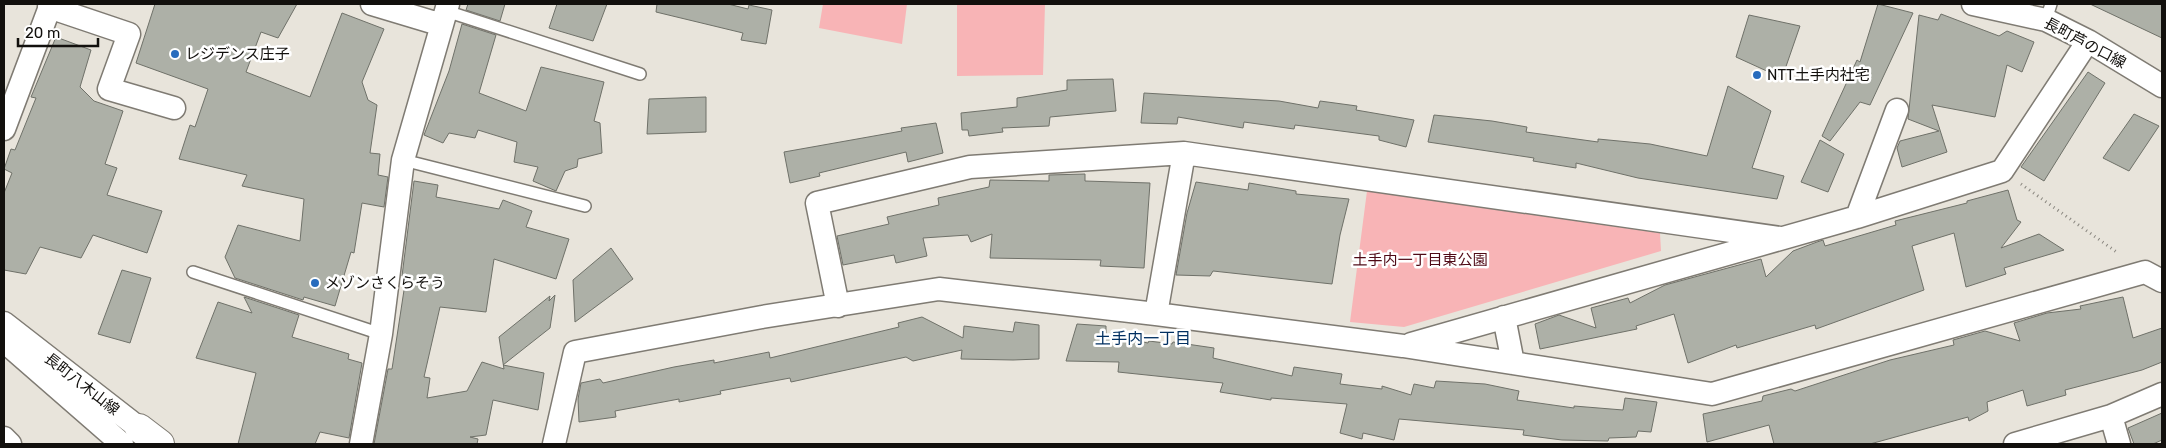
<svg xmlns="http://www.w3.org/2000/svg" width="2166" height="448" viewBox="0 0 2166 448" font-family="Rubik,'Noto Sans JP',sans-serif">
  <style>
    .green { fill: #f8b4b6 }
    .building { fill: #adb0a7; stroke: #6f7169 }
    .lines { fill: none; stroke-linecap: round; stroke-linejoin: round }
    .lane-casing { stroke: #7f7b73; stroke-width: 14 }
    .street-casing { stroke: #7f7b73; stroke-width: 25 }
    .secondary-casing { stroke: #7f7b73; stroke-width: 30 }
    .path { stroke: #89867f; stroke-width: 3; stroke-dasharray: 1 4; stroke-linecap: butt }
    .lane { stroke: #fff; stroke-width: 11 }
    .street { stroke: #fff; stroke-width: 22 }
    .secondary { stroke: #fff; stroke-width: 28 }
    .poi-dot { fill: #286cbd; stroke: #fff; stroke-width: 2 }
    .labels { text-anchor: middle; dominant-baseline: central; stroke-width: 5; stroke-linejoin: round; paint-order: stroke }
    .street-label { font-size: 15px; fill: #12100d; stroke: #fff }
    .poi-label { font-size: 15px; fill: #12100d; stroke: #fff; text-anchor: start }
    .park-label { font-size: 15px; fill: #4f0a16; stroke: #fff }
    .neighbourhood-label { font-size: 16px; fill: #023061; stroke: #fff }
  </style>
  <rect width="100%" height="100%" fill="#e8e4db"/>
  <path class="green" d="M823 4H907L902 44 819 28Z
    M957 4H1045L1043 75 957 76Z
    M1367 191 1660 233 1661 251 1404 327 1350 322Z"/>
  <path class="building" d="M155 4H297L278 38 261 32 246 72 310 97 342 13 384 29 362 82 368 100 377 105 370 153 380 154 378 175 388 177 384 207 362 203 354 253 351 252 335 306 304 297 303 300 235 278 225 257 238 225 300 241 304 199 242 186 247 175 179 159 190 125 195 127 208 89 136 63Z
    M468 4H505L500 21 466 10Z
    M557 4H607L593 41 549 28Z
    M657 4H728L748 9 749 5 772 10 766 44 741 40 743 33 656 12Z
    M1878 4 1913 13 1870 105 1860 102 1830 141 1822 136 1857 60 1860 62Z
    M2090 4H2162V38Z
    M1941 14 1999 36 2007 31 2034 42 2022 72 2007 65 1995 117 1932 105 1947 152 1902 167 1897 148 1900 141 1939 131 1908 119 1919 15 1938 20Z
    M1749 15 1800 26 1782 78 1736 57Z
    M462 24 496 35 479 93 526 111 541 67 604 82 594 121 600 123 602 153 578 159 577 167 565 171 556 191 533 181 538 167 514 162 517 142 478 130 475 138 449 133 443 143 424 135 449 71Z
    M56 37 91 50 80 87 94 101 123 111 105 164 117 168 107 195 162 211 147 253 93 235 81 258 40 247 26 274 4 270V193L12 173 4 169 11 149 15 150 36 98 31 97Z
    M2088 72 2105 83 2044 181 2021 167Z
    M1113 79 1116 111 1050 117 1049 126 1002 128 1003 132 969 136 968 130H962L961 113 1017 107V98L1067 90V80Z
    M1728 86 1771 111 1752 168 1784 176 1777 199 1638 178 1576 163V168L1533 161 1534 158 1428 142 1434 115 1492 121 1527 127 1526 132 1598 142V139L1650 144 1707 156Z
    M1144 93 1279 101 1318 108 1320 101 1357 106 1356 110 1414 120 1406 147 1379 140V136L1295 125 1294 129 1244 122 1243 128 1178 117 1177 124 1141 123Z
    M706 97V132L647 134 649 99Z
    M2134 114 2159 126 2129 171 2103 158Z
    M936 123 943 153 908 162 906 152 819 173 820 176 790 183 784 152 902 131 901 128Z
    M1820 140 1844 154 1828 192 1801 182Z
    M1085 174V181L1150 183 1144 268 1100 266 1101 260 990 258 992 234 971 242 968 235 923 238 927 256 896 263 894 255 843 265 837 236 889 224 887 217 939 205 938 198 989 187 990 180 1049 181V175Z
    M414 181 438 185 436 197 499 209 503 200 532 211 526 227 569 239 556 279 494 259 486 312 440 307 424 377 430 378 427 398 467 391 482 362 504 369 499 337 550 296 549 301 555 295 550 328 503 365 544 373 538 410 493 400 486 435 470 437 478 439 477 444H374L388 369H392L406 277 402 276Z
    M1196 182 1248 190 1249 183 1296 191V194L1349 199 1340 235 1332 284 1213 271 1210 276 1176 275 1187 213Z
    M2008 190 2017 220 2021 222 2001 248 2039 234 2064 250 2004 268 2006 274 1966 287 1954 233 1912 246 1924 290 1816 329 1815 325 1737 348 1736 345 1688 363 1674 314 1636 326 1637 329 1540 349 1535 324 1559 315 1596 328 1591 308 1628 298 1630 303 1665 285 1761 259 1766 277 1793 251 1817 242 1823 240 1825 246 1896 225 1895 221 1967 203V201Z
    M611 248 633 279 575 322 573 280Z
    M122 270 151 278 130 343 98 334Z
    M244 297 299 315 292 337 349 354 348 359 362 363 349 438 320 432 315 444H238L256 373 196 358 218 302 252 313Z
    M2123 297 2133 338 2162 328V362L2142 370 2065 390 2066 395 2027 406 2023 390 1987 402 1988 411 1969 421 1968 417 1870 444H1774L1769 425 1707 442 1703 414 1762 401 1763 396 1791 389 1795 391 1890 360 1954 345 1953 340 1985 331 2020 341 2014 323 2047 313 2081 309 2080 306Z
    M922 317 963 338 964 326 1013 332 1015 322 1039 325V359L1013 360 961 359 962 350 913 361 906 357 791 382 790 378 720 391 721 394 679 402V399L615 411 616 417 579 422 578 399 581 383 600 379 603 383 674 367 714 360V363L769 352 770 358 899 327 898 323Z
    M1077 324 1106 326V334L1138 339V341L1148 343 1149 341 1172 344 1173 342 1214 348 1213 358 1292 376 1294 367 1342 374 1340 384 1382 389V386L1411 395 1414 384 1434 388 1436 381 1485 384 1519 391 1517 400 1574 408V406L1623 410 1625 398 1657 402 1651 432 1638 431 1636 437 1609 438 1608 441 1562 440 1523 435 1524 430 1399 419 1394 440 1363 433 1362 439 1340 433 1347 404 1271 398V400L1220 392 1223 383 1118 372 1119 362 1066 361Z
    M2162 413V440L2153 444H2134L2128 428Z"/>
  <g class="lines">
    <defs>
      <path id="lane" d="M446 11 640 74
        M2046 20 2051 4
        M403 160 585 206
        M193 272 381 334"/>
      <path id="street" d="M372 4 442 25
        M1973 4 2046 20 2088 41 2162 86
        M49 7 129 34 109 89 174 108
        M4 129 51 4
        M1857 217 1897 110
        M838 306 817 203 970 167 1184 153 1780 238
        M1156 314 1184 153
        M1504 317 1513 363
        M4 323 139 428
        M6 343 122 444
        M1411 344 1857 217 2002 171 2088 41
        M2111 416 2119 444
        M4 438 10 444
        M361 444 381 334 403 160 448 4
        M554 444 575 352 762 317 939 289 1156 314 1403 346 1712 394 2145 272 2162 281
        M2015 444 2111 416 2162 394"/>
      <path id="secondary" d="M139 428 160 444"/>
    </defs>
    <use href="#lane" class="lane-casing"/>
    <use href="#street" class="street-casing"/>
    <use href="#secondary" class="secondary-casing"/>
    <path class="path" d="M2021 184 2118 253"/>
    <use href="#lane" class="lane"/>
    <use href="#street" class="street"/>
    <use href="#secondary" class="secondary"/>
  </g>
  <g class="poi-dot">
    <circle cx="175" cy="54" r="5"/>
    <circle cx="1757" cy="75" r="5"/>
    <circle cx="315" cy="283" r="5"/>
  </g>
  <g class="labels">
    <g class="street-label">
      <text transform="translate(2085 43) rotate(28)">長町芦の口線</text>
      <text transform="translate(82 384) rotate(38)">長町八木山線</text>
    </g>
    <g class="poi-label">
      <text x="185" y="54">レジデンス庄子</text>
      <text x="1767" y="75">NTT土手内社宅</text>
      <text x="325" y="283">メゾンさくらそう</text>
    </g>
    <g class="park-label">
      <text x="1420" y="260">土手内一丁目東公園</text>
    </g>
    <g class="neighbourhood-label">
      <text x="1143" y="338">土手内一丁目</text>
    </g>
  </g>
  <rect width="2166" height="448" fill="none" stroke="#12100d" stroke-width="10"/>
  <path d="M18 38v8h80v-8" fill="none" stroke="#12100d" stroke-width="2.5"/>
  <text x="25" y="38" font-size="15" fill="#12100d" stroke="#ffffff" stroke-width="4" paint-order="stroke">20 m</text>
</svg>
